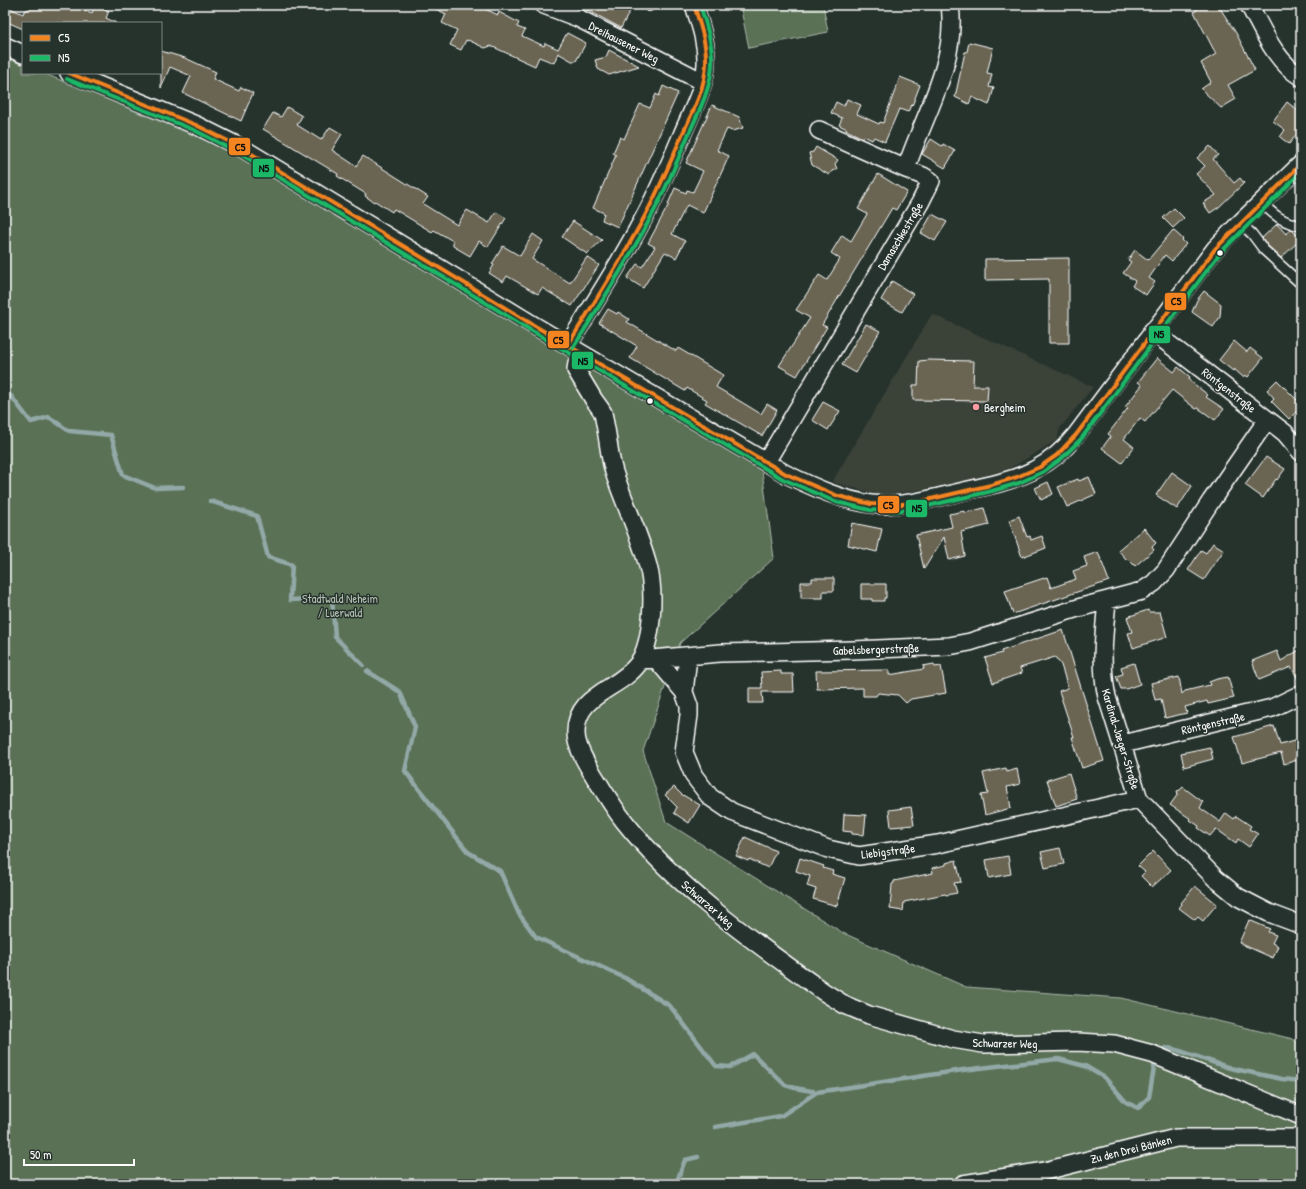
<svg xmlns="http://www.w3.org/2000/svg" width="1306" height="1189" viewBox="0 0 1306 1189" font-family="'Patrick Hand',sans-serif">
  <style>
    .built { fill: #3b4238 }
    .green { fill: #5a7156; stroke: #acb8aa }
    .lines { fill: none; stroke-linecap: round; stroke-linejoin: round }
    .stream { stroke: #93a9a8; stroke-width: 4.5 }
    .building { fill: #6b6553; stroke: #fff }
    .service-casing { stroke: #fff; stroke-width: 12 }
    .minor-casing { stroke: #fff; stroke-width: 20 }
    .service { stroke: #26332d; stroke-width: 9 }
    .minor { stroke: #26332d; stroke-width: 17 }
    .bus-1-casing { stroke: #26332d; stroke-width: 7 }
    .bus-2-casing { stroke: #26332d; stroke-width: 7 }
    .bus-1 { stroke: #f48420; stroke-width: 4 }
    .bus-2 { stroke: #1ab867; stroke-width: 4 }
    .bus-dot { fill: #fff; stroke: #26332d; stroke-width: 1.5 }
    .poi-dot { fill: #ff9aa2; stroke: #26332d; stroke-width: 1.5 }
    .labels { text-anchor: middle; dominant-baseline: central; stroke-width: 3; stroke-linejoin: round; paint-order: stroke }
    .street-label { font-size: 12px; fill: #fff; stroke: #26332d }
    .poi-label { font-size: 12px; fill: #fff; stroke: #26332d; text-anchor: start }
    .park-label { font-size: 12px; fill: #b5bfb3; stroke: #26332d }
    .line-badge { stroke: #26332d; stroke-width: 1.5 }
    .pale-badge-label { font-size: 11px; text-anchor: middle; font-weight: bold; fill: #111 }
  </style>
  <rect width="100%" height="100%" fill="#26332d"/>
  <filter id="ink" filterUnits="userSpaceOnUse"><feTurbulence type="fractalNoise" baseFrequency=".025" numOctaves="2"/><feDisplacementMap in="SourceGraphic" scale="8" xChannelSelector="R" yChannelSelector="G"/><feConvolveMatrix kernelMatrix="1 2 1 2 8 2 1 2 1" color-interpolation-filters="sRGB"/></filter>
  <g filter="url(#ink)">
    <path class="built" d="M932 314 1093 387 1060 428 1057 440 994 478 883 496 832 482Z"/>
    <path class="green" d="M740 5H823L828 32 749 48Z
      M5 57 23 65V73H43L239 154 478 296 762 471 774 558 680 643 643 751 666 822 843 933 966 987 1121 998 1293 1039 1301 1046V1184H5Z"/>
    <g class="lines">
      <path class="stream" d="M5 394 11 396 31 422 49 417 69 431 111 435 123 475 155 488 183 487
        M210 501 257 516 268 557 292 565 290 600 332 598 335 637 363 665
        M367 671 400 692 415 727 405 771 468 852 500 871 519 914 536 937 625 978 670 1006 716 1066 730 1067 753 1054 785 1085 795 1088 817 1092 963 1070 1058 1059 1085 1066 1105 1078 1126 1102 1138 1108 1149 1097 1155 1062
        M1165 1048 1174 1049 1230 1068 1282 1079 1301 1081
        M715 1127 781 1116 817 1092
        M666 1184 677 1181 685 1160 698 1157"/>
    </g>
    <path class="building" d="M39 5H72L92 13 95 6 109 11 106 18 116 23H23V29L5 21 10 8 23 14 24 11Z
      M428 5H477L498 15 499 12 519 23 517 27 525 30 522 36 544 46 545 43 558 49 567 33 586 43 576 61H572L558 53 554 63 539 57 535 66 491 46 485 48 468 40V41L466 40 461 50 450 45 457 30 442 23 446 14Z
      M578 5H633L621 28Z
      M1195 5H1218L1236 33 1255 70 1228 85 1236 99 1221 108 1201 89 1211 82 1201 63 1216 54 1194 12 1197 10Z
      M969 42 993 48 987 73 992 74 989 87 994 88 989 105 972 97 969 104 955 97 965 52H967Z
      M609 50 639 66 609 75 598 69 595 60 606 57Z
      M161 51 185 58 216 72 213 79 239 91 241 87 253 93 241 121 183 93 191 76 170 67 161 88Z
      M900 77 920 85 912 106 911 105 908 112 899 109 885 142 874 137 872 140 864 136 863 138 846 130 847 129 839 125 842 118 831 113 836 102 844 106 847 99 861 105 857 114 879 124 880 122 883 123Z
      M663 86 678 93 618 227 602 220 604 213 593 208 616 155 613 153 620 137 624 139 640 104 650 108 656 94 659 96Z
      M1287 102 1301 113V129L1289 144 1280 137 1285 130 1273 121Z
      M712 105 739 117 743 128 732 131 727 129 717 150 729 156 703 213 687 205 672 234 685 241 676 258 665 252 643 288 627 278 637 264 642 267 655 247 648 243 669 204H668L675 188 686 193 687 190 693 192 703 171 686 163Z
      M287 107 302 116 297 125 321 140 330 127 342 134 332 150 356 166 363 156 428 197 423 204 457 225 467 210 489 223 496 212 506 218 488 247 479 241 470 256 453 246V241L434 230 432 232 394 209 392 212 375 201 374 202 365 196 366 194 337 176 338 174 263 129 273 113 281 117Z
      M931 139 942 146 943 144 955 151 945 168 922 154Z
      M1210 146 1218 155 1213 159 1234 183 1240 178 1244 183 1219 207 1210 213 1203 203 1216 195 1196 174 1205 166 1197 158Z
      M816 147 838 160 835 164 837 169 832 171 829 175 812 165 809 153 813 152Z
      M878 174 907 192 896 210 892 208 822 325 827 327 797 376 779 366 810 318 796 310 819 275 827 280 840 259 831 253 842 235 851 241 867 214 858 209Z
      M1174 208 1184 218 1173 228 1163 218Z
      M932 214 947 222 935 241 921 233Z
      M573 221 602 240 587 254 562 237Z
      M1277 224 1286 234 1290 229 1292 230 1301 239 1281 258 1268 246 1262 238Z
      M1173 230 1183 239 1182 240 1186 244 1172 261 1165 255 1149 278 1155 282 1146 295 1132 286 1135 281 1123 273 1131 262 1128 260 1135 250 1148 260Z
      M533 234 543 241 532 259 570 283 587 257 599 265 572 306 542 288 538 294 507 276 503 282 489 273 494 265 492 264 503 246 520 256Z
      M1069 258V343H1049V279L985 280V259Z
      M892 281 913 294 902 312 881 300Z
      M1204 291 1221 304 1220 317 1213 327 1192 312 1197 300Z
      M608 309 617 314 618 312 629 319 627 322 676 351 678 348 723 375 716 387 743 403 761 414 767 404 777 410 762 436 705 403 707 400 687 388 685 391 630 358 637 346 599 323Z
      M866 324 880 331 856 373 842 365Z
      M1234 341 1247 352 1250 348 1263 358 1248 377 1245 375 1243 377 1234 369 1233 371 1219 360Z
      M1157 358 1174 372 1178 367 1190 377 1189 380 1208 395 1206 397 1224 409 1215 420 1198 408 1196 409 1172 390 1145 422 1140 418 1124 439 1134 447 1122 463 1102 448 1111 436 1108 434 1128 408 1125 407 1142 385 1138 382Z
      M928 360 974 361 973 386H988L987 401 913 400V385H918L919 361Z
      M1277 380 1301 404V407L1289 419 1271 401 1274 398 1267 390Z
      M823 402 840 411 828 430 812 420Z
      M1266 457 1285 469 1277 480 1276 479 1263 498 1245 485Z
      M1172 472 1192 486 1177 509 1156 495Z
      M1089 477 1096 494 1067 507 1058 487 1078 479 1079 481Z
      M1048 482 1053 494 1041 500 1035 488Z
      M984 508 989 525 961 532 965 556 949 560 944 537 924 569 916 535 952 527 949 514 965 511V513Z
      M1019 516 1027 537 1030 536 1031 540 1042 536 1046 548 1022 557 1009 520Z
      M852 523 882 529 877 552 848 545Z
      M1144 528 1156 543 1152 547 1154 550 1135 566 1129 560 1126 559 1118 550Z
      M1213 543 1224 550 1204 580 1188 570 1201 550 1206 553Z
      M1098 552 1109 581 1013 614 1005 591 1047 577 1051 588 1076 579 1073 571 1087 566 1084 557Z
      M812 578H834V591H823V598H801V582H812Z
      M861 584H886V598H884V601H872V599H861Z
      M1148 610 1149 612H1160L1167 637 1133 648 1128 633 1132 632 1127 617Z
      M1063 630 1104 761 1082 768 1072 737H1074L1059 691 1068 688 1066 681 1061 665 1055 657 1020 668 1022 673 993 683 985 658 1002 653 1001 651Z
      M1301 649V684L1291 667 1259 680 1252 661 1277 651 1281 661Z
      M1134 663 1140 684 1126 689H1121L1116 676 1123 674 1121 667Z
      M934 664 935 667 941 666 946 693 911 699 906 703 898 695 878 693 876 696H863V688L817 689 816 671 889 670V675L924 669 923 666Z
      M781 671V674H793L794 692H762L763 703H749V688H762L761 672Z
      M1179 677 1182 694 1185 691 1210 685 1209 682 1217 679 1228 677 1234 698 1208 704 1207 701 1185 707 1187 713 1165 718 1161 699 1155 700 1151 683Z
      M1274 726 1280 745 1301 739V759L1284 764 1281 753 1242 763 1234 737Z
      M1210 747 1213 759 1184 767 1181 753Z
      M1006 768 1007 772 1017 769 1020 784 1007 787 1011 808 985 815 981 795 988 794 983 773Z
      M1069 773 1077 799 1056 806 1047 780Z
      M674 787 681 794 700 805 689 823 674 813 677 807 665 795Z
      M1183 787 1203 802 1200 808 1220 822 1226 813 1234 819 1236 816 1251 826 1249 829 1258 834 1249 847 1238 839 1236 843 1216 829 1210 836 1198 828 1199 826 1190 820 1191 819 1170 805 1178 794 1177 791 1180 790Z
      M911 807 914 825 891 827 889 810Z
      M844 814 866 815 864 835 852 834V832L843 831Z
      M745 837 776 851 768 868 749 859 748 861 736 856Z
      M1060 848 1064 864 1045 868 1041 852Z
      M1153 851 1171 870 1152 887 1141 876 1145 872 1138 866Z
      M1008 856 1011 874 989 878 986 860Z
      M800 858 824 866 823 868 833 871 832 874 845 878 837 906 813 899 816 889 807 886 810 876 796 871Z
      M956 860 961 882 954 883 957 893 946 895 945 894 904 902 903 911 890 909 892 884 894 883V881L933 873 932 868 946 865V863Z
      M1195 886 1217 904 1203 921 1198 917 1195 920 1179 908 1182 904 1181 903Z
      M1249 920 1270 929 1268 932 1276 935 1272 943 1278 946 1273 958 1239 943Z"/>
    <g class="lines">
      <defs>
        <path id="service" d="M649 6V5
          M1261 202C1274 215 1282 222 1301 226
          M1240 223 1252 234 1264 250 1301 284"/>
        <path id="minor" d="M544 5 578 18 703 82
          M1249 5C1263 30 1275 61 1301 77
          M5 46 23 54
          M69 73 196 125 242 148 535 326 786 474C813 487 841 500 871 504 903 508 934 498 964 491 988 486 1012 481 1034 470 1051 461 1064 450 1076 435L1215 249 1240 223 1301 164
          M819 130 906 169
          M1152 331 1285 433 1301 452
          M568 345C593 305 619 265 641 223 657 195 669 165 682 135 691 113 705 88 706 64 707 43 700 24 694 5
          M582 354 577 363 576 370C582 380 588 390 594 400 597 404 601 409 603 413 604 418 605 424 606 429 609 445 610 463 616 478 626 507 640 536 648 566 655 591 653 642 638 664 619 690 575 694 576 733 576 748 588 766 596 779 605 793 613 807 624 821 678 889 754 942 824 992L845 1005 869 1015 953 1039 983 1044 1077 1042 1114 1044 1152 1054 1301 1116
          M766 462 920 203 931 181 923 176 906 169C923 116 958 63 950 5
          M1107 601C1104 634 1100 665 1107 697L1139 799 1215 878 1238 897 1269 913 1301 925
          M688 657 684 692 689 706V715L684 752 694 776 710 797 732 812 828 849 859 856 938 844 1139 799
          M640 660 720 653 853 650 949 646 970 642 1078 608 1142 591 1154 583 1166 570 1211 501 1267 420
          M657 660 684 692
          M1123 744 1272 708 1301 694
          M963 1184 1045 1171 1176 1138H1301"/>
      </defs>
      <use href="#service" class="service-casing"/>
      <use href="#minor" class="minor-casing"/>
      <use href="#service" class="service"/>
      <use href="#minor" class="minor"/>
      <defs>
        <path id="bus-1" d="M69 73 196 125 242 148 535 326 786 474 838 496 871 504 895 505 918 502 991 485 1017 477 1040 467 1057 455 1076 435 1215 249 1301 164
          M568 345C595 301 623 258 647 212 660 187 671 161 682 135 692 113 705 89 706 64 707 44 700 24 694 5"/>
        <path id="bus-2" d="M67 79 194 130 239 153 532 331 783 479 836 502 870 510 895 511 919 508 992 491 1019 483 1043 472 1061 459 1081 439 1220 253 1301 172
          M573 348C600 305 628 261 652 215 665 191 676 164 687 138 697 115 711 90 712 64 713 44 706 24 700 5"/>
      </defs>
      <use href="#bus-1" class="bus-1-casing"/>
      <use href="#bus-2" class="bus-2-casing"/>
      <use href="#bus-1" class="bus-1"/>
      <use href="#bus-2" class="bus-2"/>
    </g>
  </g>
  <g class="bus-dot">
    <circle cx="1220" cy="253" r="3.5"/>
    <circle cx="650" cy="401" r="3.5"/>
  </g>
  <circle class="poi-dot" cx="976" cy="407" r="4"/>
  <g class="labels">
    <g class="street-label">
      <text transform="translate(624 42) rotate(27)">Dreihausener Weg</text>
      <text transform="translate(900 236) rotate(-59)">Damaschkestraße</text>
      <text transform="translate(1229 390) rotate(38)">Röntgenstraße</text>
      <text transform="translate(876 649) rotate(-2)">Gabelsbergerstraße</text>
      <text transform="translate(1213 723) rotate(-13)">Röntgenstraße</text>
      <text transform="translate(1121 739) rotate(73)">Kardinal-Jaeger-Straße</text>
      <text transform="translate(888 851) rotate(-7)">Liebigstraße</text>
      <text transform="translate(708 904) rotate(41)">Schwarzer Weg</text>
      <text transform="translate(1005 1043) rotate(1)">Schwarzer Weg</text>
      <text transform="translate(1131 1149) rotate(-14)">Zu den Drei Bänken</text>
    </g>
    <g class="poi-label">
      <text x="984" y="407">Bergheim</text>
    </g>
    <g class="park-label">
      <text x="340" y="598">Stadtwald Neheim<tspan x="340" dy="14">/ Luerwald</tspan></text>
    </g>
  </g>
  <g class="line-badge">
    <rect x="228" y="137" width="23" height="19" rx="4" fill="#f48420"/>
    <rect x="252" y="158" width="23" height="20" rx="4" fill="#1ab867"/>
    <rect x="1164" y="292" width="23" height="19" rx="4" fill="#f48420"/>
    <rect x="1148" y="325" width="23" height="19" rx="4" fill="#1ab867"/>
    <rect x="547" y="330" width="23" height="19" rx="4" fill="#f48420"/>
    <rect x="571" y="351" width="23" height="19" rx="4" fill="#1ab867"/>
    <rect x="877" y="495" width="23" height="19" rx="4" fill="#f48420"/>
    <rect x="905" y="499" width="23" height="19" rx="4" fill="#1ab867"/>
  </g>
  <g class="pale-badge-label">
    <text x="240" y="151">C5</text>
    <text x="264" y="172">N5</text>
    <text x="1176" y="305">C5</text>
    <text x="1159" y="338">N5</text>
    <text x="558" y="344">C5</text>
    <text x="583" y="365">N5</text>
    <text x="888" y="509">C5</text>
    <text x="917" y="512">N5</text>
  </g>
  <rect width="1306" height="1189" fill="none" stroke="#26332d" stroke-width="20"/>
  <rect x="10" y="10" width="1286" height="1169" fill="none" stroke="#fff" stroke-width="1.5" filter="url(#ink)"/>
  <rect x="22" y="22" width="140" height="52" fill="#26332d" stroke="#7d8581"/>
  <rect x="30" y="35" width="20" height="6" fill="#f48420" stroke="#7d8581"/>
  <text x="58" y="42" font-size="12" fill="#ffffff">C5</text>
  <rect x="30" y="55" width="20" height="6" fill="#1ab867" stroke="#7d8581"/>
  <text x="58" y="62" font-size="12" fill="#ffffff">N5</text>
  <path d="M24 1159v6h110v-6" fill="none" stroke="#ffffff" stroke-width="2"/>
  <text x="30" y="1159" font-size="12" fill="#ffffff" stroke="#26332d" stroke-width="3" paint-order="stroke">50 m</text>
</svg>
